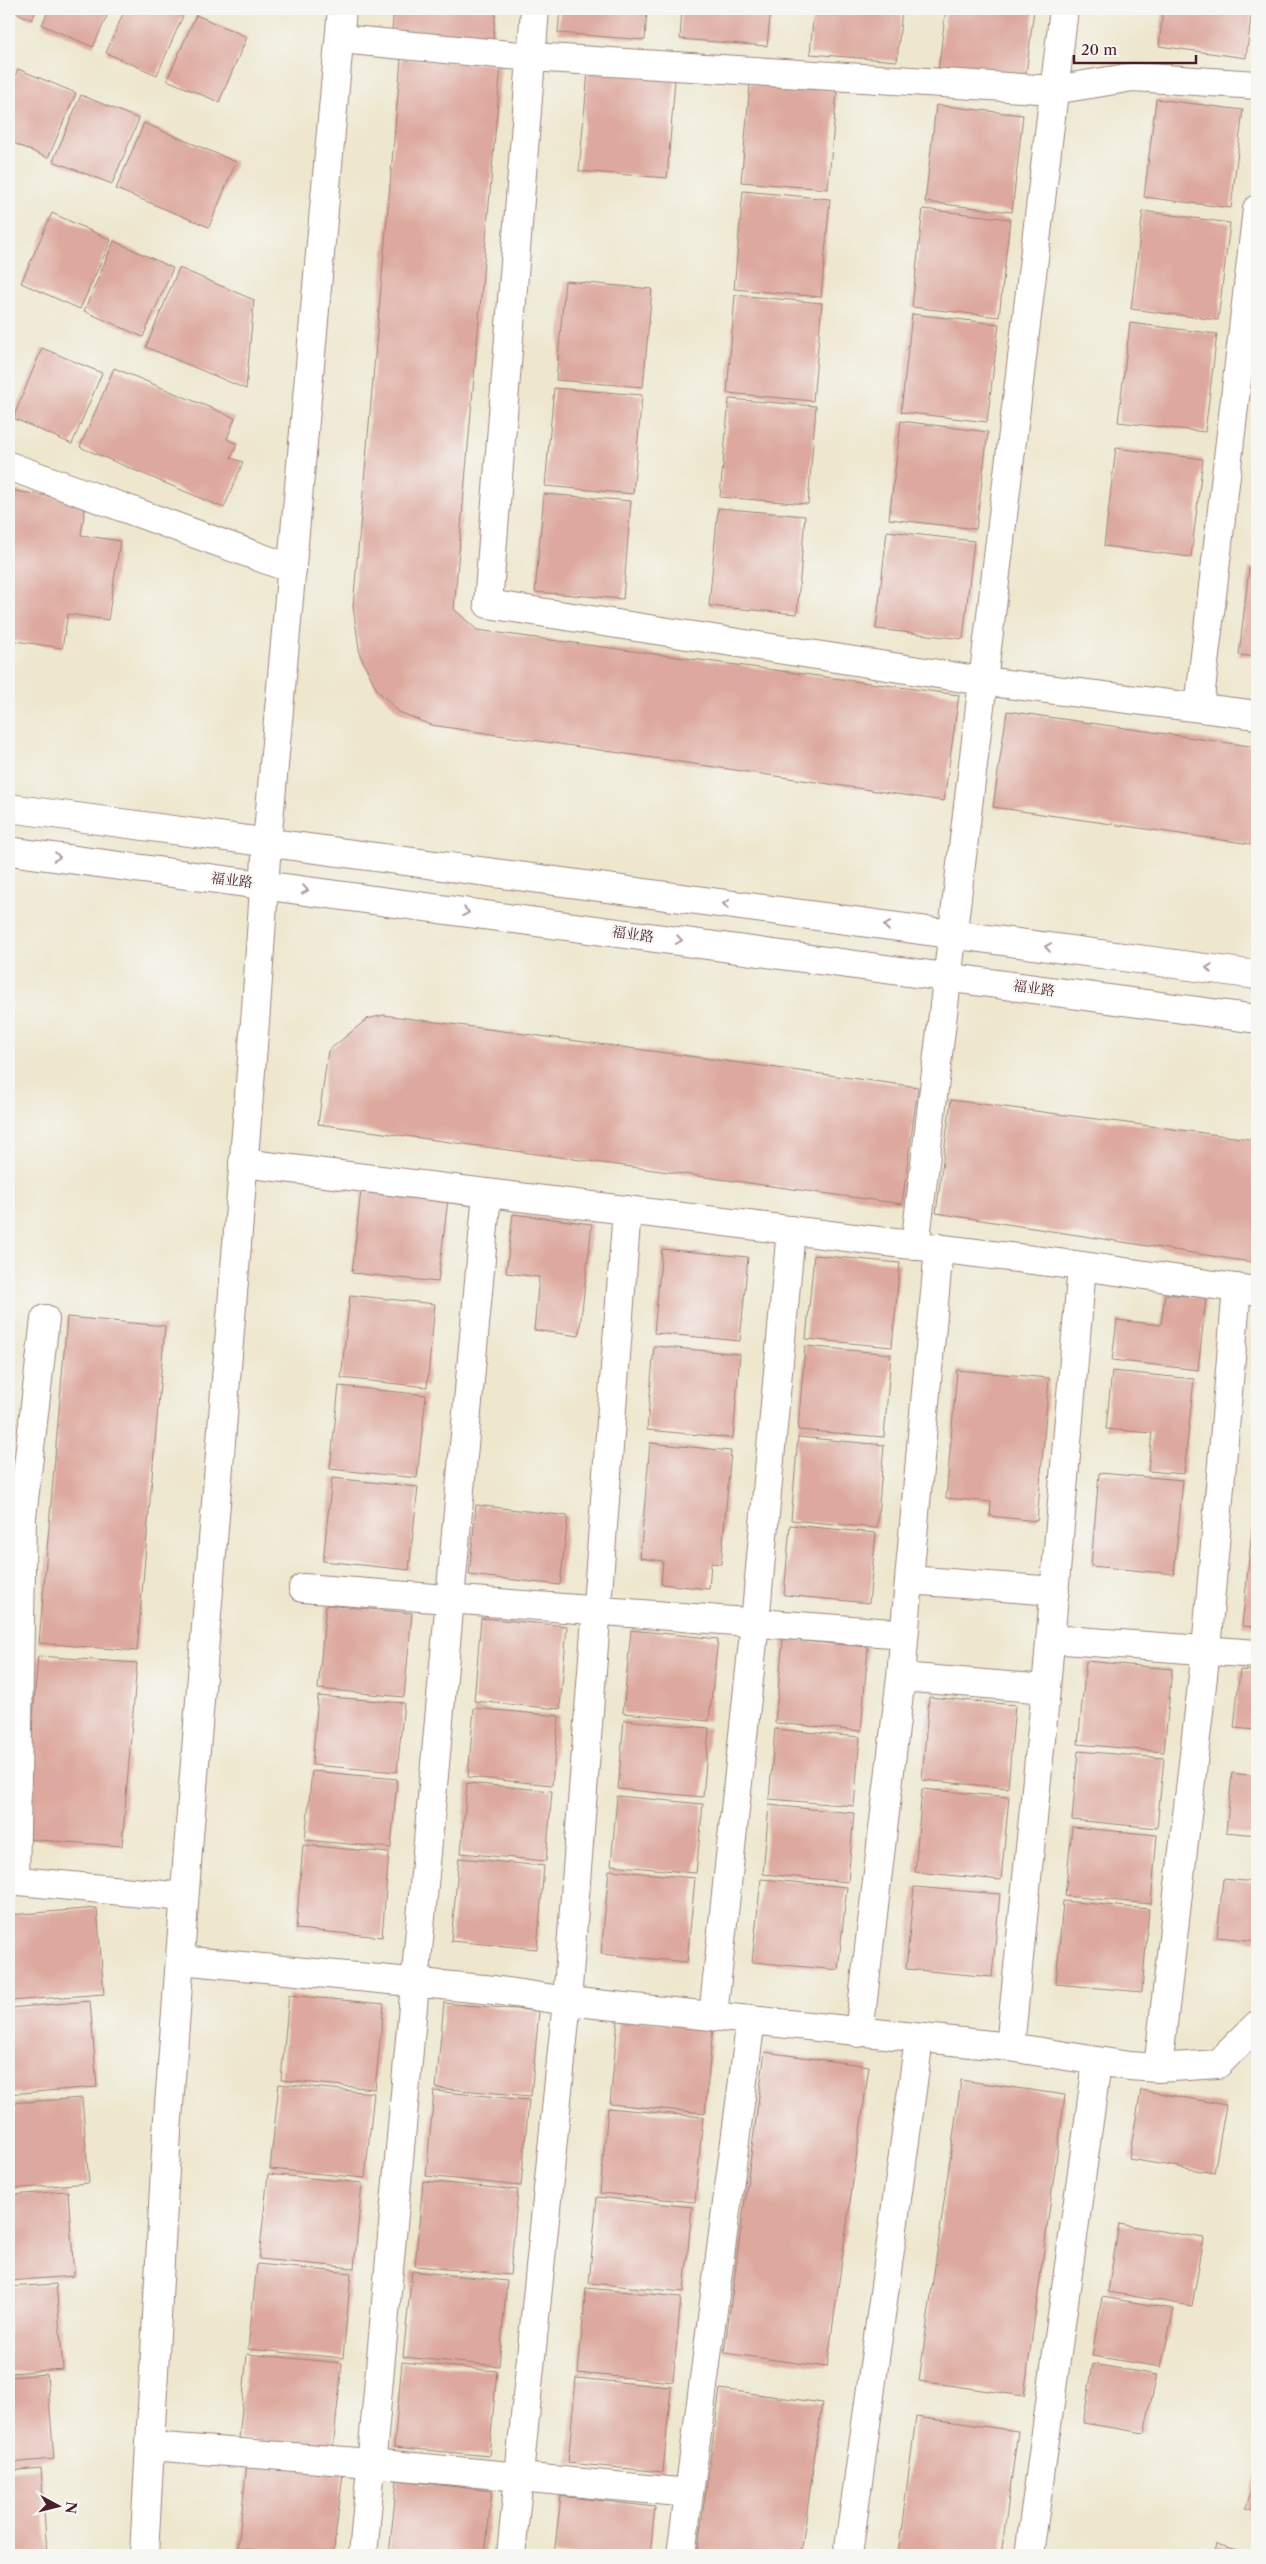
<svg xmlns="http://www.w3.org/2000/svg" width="1266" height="2564" viewBox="0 0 1266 2564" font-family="'Libre Caslon Text','Noto Serif SC',serif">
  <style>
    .building { fill: #dda89d }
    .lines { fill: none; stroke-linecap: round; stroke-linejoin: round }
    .minor-casing { stroke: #9c837c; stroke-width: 30 }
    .tertiary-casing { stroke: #9c837c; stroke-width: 30 }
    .minor { stroke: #fff; stroke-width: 28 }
    .tertiary { stroke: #fff; stroke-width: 28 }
    .oneway { stroke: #ae9aa0 }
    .labels { text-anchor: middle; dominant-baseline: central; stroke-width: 4.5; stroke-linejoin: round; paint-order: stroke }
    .street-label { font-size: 14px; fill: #4a1f2b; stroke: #f6f6f2 }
  </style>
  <rect width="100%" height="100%" fill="#f6f6f2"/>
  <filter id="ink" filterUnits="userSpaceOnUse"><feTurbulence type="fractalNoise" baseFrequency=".02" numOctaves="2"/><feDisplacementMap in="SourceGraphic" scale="10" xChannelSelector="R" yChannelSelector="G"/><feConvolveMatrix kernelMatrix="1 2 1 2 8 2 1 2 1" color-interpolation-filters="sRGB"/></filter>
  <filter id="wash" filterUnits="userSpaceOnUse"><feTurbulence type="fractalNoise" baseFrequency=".0096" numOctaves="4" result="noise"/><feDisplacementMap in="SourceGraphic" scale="20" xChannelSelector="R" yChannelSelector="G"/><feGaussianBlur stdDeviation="1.12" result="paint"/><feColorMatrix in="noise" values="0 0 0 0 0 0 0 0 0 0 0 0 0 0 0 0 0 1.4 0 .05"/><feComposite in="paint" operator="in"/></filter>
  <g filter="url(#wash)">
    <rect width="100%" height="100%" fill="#eee7ce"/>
    <g id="blocks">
      <path class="building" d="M9 9H37L32 20Z
        M49 9H110L93 47 42 25Z
        M125 9 185 11 157 75 106 53Z
        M394 9H496L493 40 392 30Z
        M560 9H647L645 40 558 33Z
        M682 9H771L767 46 680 39Z
        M814 9H902L897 61 810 54Z
        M946 9H1034L1025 82 938 72Z
        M1163 9H1252L1246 58 1159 46Z
        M196 15 247 37 219 102 167 80Z
        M401 59 501 65 454 609 477 630 959 695 944 801 431 725 399 712 377 690 360 655 353 607Z
        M18 69 76 93 48 158 9 141V91Z
        M588 72 675 80 667 178 579 171Z
        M750 84 837 91 828 189 741 182Z
        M81 95 139 119 112 184 53 161Z
        M1156 99 1243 110 1231 208 1144 197Z
        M936 105 1023 115 1012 212 925 202Z
        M144 123 236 162 209 227 116 189Z
        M743 191 830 199 821 297 734 289Z
        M923 209 1010 219 999 317 912 307Z
        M1143 211 1230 223 1218 320 1131 309Z
        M52 213 111 240 80 309 21 283Z
        M114 241 173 268 143 337 84 311Z
        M179 268 254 300 246 389 146 347Z
        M565 281 652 289 643 387 556 380Z
        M735 295 822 303 813 401 727 393Z
        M912 314 999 324 987 422 901 412Z
        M1130 323 1217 334 1205 432 1118 422Z
        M42 348 102 373 72 444 13 418Z
        M114 368 235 418 227 439 237 444 231 458 243 462 224 508 80 447Z
        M554 388 642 395 633 494 545 486Z
        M729 399 816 406 808 504 720 497Z
        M901 421 988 432 976 529 889 519Z
        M1116 448 1203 459 1191 557 1104 546Z
        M9 490 86 502 81 535 120 541 108 620 68 614 62 648 9 640Z
        M544 494 631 501 623 599 535 592Z
        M718 508 805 516 797 614 709 606Z
        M887 531 974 541 963 639 876 629Z
        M1249 568 1257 569V657L1239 655Z
        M1007 711 1257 747V845L993 807Z
        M384 1015 918 1087 902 1204 318 1124 328 1051 367 1019Z
        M951 1100 1257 1140V1263L936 1213Z
        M361 1190 448 1199 438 1282 352 1273Z
        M513 1214 592 1224 579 1336 534 1330 539 1277 506 1273Z
        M662 1249 748 1257 740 1341 654 1333Z
        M814 1255 900 1263 892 1347 806 1339Z
        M1165 1294 1206 1298 1198 1370 1112 1360 1117 1320 1161 1325Z
        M350 1295 435 1304 427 1387 341 1378Z
        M67 1317 165 1326 137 1651 39 1643Z
        M9 1322 13 1323 10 1349H9Z
        M654 1346 740 1354 733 1438 647 1430Z
        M805 1346 891 1354 884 1437 798 1430Z
        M957 1370 1049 1378 1037 1521 990 1516 991 1502 946 1498Z
        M1112 1371 1194 1379 1184 1474 1148 1471 1152 1433 1106 1429Z
        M339 1386 426 1395 417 1478 330 1469Z
        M798 1437 884 1445 877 1528 791 1520Z
        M650 1443 731 1451 721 1564 711 1563 709 1589 661 1584 663 1561 640 1558Z
        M1099 1473 1183 1480 1174 1574 1091 1566Z
        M332 1478 418 1487 409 1570 323 1561Z
        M1256 1485H1257V1522H1252Z
        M476 1505 568 1516 560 1585 469 1575Z
        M790 1525 876 1533 869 1603 784 1595Z
        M1252 1530H1257V1627L1242 1626Z
        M326 1605 412 1613 404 1697 318 1689Z
        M481 1618 567 1626 560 1709 474 1701Z
        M631 1630 718 1639 709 1721 623 1713Z
        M783 1639 868 1647 861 1731 775 1723Z
        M38 1656 137 1663 122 1846 23 1839Z
        M1086 1661 1172 1669 1164 1752 1078 1744Z
        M1240 1670 1257 1671V1730L1234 1728Z
        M318 1696 404 1703 397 1772 312 1765Z
        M929 1697 1015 1705 1008 1788 922 1780Z
        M474 1708 559 1716 552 1785 468 1777Z
        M624 1720 709 1728 703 1797 618 1789Z
        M775 1729 860 1737 854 1806 769 1799Z
        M1078 1751 1164 1758 1157 1828 1072 1820Z
        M312 1771 397 1779 391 1848 305 1840Z
        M1232 1773 1257 1776V1835L1226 1832Z
        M467 1783 552 1791 546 1861 461 1853Z
        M922 1789 1009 1797 1001 1880 915 1872Z
        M617 1796 703 1804 696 1873 611 1865Z
        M769 1805 854 1813 848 1882 763 1874Z
        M1072 1827 1157 1835 1151 1904 1065 1896Z
        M303 1845 389 1853 382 1937 296 1929Z
        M459 1858 544 1866 537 1949 451 1941Z
        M609 1870 695 1878 687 1962 601 1954Z
        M761 1879 847 1887 838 1970 752 1962Z
        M1223 1879 1257 1882V1941L1217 1937Z
        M914 1887 1000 1894 992 1977 906 1969Z
        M1063 1901 1149 1909 1142 1992 1056 1984Z
        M97 1908 104 1994 9 2001V1915Z
        M289 1995 384 2004 375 2089 281 2080Z
        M90 2001 97 2087 9 2094V2008Z
        M444 2003 539 2011 531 2096 436 2088Z
        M618 2019 713 2027 705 2113 610 2104Z
        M765 2052 869 2066 827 2367 724 2353Z
        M961 2080 1065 2095 1024 2396 919 2381Z
        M279 2084 374 2093 365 2178 270 2169Z
        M1141 2090 1226 2105 1214 2173 1129 2159Z
        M434 2091 529 2100 521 2186 426 2176Z
        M82 2098 89 2183 9 2189V2103Z
        M608 2108 703 2117 695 2202 600 2193Z
        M268 2174 362 2183 354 2268 259 2259Z
        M423 2181 518 2190 510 2275 415 2266Z
        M68 2191 74 2276 9 2281V2195Z
        M597 2197 692 2207 684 2292 589 2283Z
        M1119 2224 1204 2238 1192 2306 1108 2292Z
        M257 2264 351 2273 343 2358 248 2349Z
        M412 2271 507 2281 499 2366 403 2357Z
        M56 2284 63 2369 9 2373V2287Z
        M586 2288 681 2297 673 2382 578 2373Z
        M1102 2297 1174 2309 1161 2367 1092 2356Z
        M247 2354 342 2363 333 2448 239 2439Z
        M402 2362 497 2371 489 2456 394 2447Z
        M1093 2364 1157 2375 1144 2433 1083 2423Z
        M47 2374 54 2459 9 2463V2377Z
        M576 2378 671 2387 663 2472 568 2463Z
        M720 2389 822 2403 801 2555H697Z
        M916 2417 1018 2431 1001 2555H898Z
        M247 2463 343 2474 333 2555H301L238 2548Z
        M41 2468 47 2554 9 2555V2471Z
        M1257 2470V2511L1246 2508Z
        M397 2480 492 2491 485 2555H389Z
        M561 2496 655 2507 650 2555H554Z
        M1216 2544 1256 2555H1213Z"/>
    </g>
  </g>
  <g filter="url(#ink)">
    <use href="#blocks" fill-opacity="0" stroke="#9c837c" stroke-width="1"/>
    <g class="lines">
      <defs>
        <path id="minor" d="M535 9 488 604 983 681 1257 715
          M340 39 531 57 1054 90 1133 77 1257 85
          M9 466 292 569
          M1199 707 1257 209
          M243 1163 1082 1266 1257 1291
          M915 1246 1064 9
          M909 1580 939 1248
          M303 1588 904 1634
          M1055 1591 909 1580 901 1677 1046 1689 1082 1266
          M1050 1639 1257 1654
          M9 1880 184 1897
          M15 1881 22 1517 45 1319
          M180 1960 494 1990 567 2001 1010 2047 1129 2066 1158 2068 1218 2064 1257 2025
          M713 2016 755 1623 791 1230
          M859 2033 901 1677
          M1010 2047 1046 1689
          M1158 2068 1206 1650 1237 1288
          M150 2446 371 2463 689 2493
          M363 2555 487 1193
          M511 2555 567 2001 627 1210
          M681 2555 751 2019
          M848 2555 919 2039
          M1029 2555 1097 2063"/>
        <path id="tertiary" d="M9 808 1257 975
          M9 851 1257 1019
          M144 2555 167 2132 190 1824 256 1009 267 843 342 9"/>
      </defs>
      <use href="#minor" class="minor-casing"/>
      <use href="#tertiary" class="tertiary-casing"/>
      <use href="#minor" class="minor"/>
      <use href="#tertiary" class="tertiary"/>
    </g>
    <defs><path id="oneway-chevron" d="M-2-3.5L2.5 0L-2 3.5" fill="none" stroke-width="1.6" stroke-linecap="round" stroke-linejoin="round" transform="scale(1.25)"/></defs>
    <g class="oneway">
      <use href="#oneway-chevron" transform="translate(57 857) rotate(8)"/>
      <use href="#oneway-chevron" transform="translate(305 890) rotate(8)"/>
      <use href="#oneway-chevron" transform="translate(726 904) rotate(-172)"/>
      <use href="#oneway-chevron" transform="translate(466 912) rotate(8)"/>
      <use href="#oneway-chevron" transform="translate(887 926) rotate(-172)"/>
      <use href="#oneway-chevron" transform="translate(679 940) rotate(8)"/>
      <use href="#oneway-chevron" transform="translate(1048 947) rotate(-172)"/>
      <use href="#oneway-chevron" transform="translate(1209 968) rotate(-172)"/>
    </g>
  </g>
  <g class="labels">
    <g class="street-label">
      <text transform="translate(232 880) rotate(7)">福业路</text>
      <text transform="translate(633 934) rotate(8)">福业路</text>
      <text transform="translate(1034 988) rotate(8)">福业路</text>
    </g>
  </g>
  <rect width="1266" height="2564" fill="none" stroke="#f6f6f2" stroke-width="30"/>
  <g transform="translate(58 2506) rotate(97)" stroke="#f6f6f2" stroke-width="4" paint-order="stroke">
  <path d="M0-4L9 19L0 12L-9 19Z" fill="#4a1f2b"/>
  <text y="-8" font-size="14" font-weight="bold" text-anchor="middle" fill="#4a1f2b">N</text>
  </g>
  <path d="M1074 55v8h122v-8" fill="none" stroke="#4a1f2b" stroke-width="2.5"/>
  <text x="1081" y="55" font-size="15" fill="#4a1f2b" stroke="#f6f6f2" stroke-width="4" paint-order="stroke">20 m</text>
</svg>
